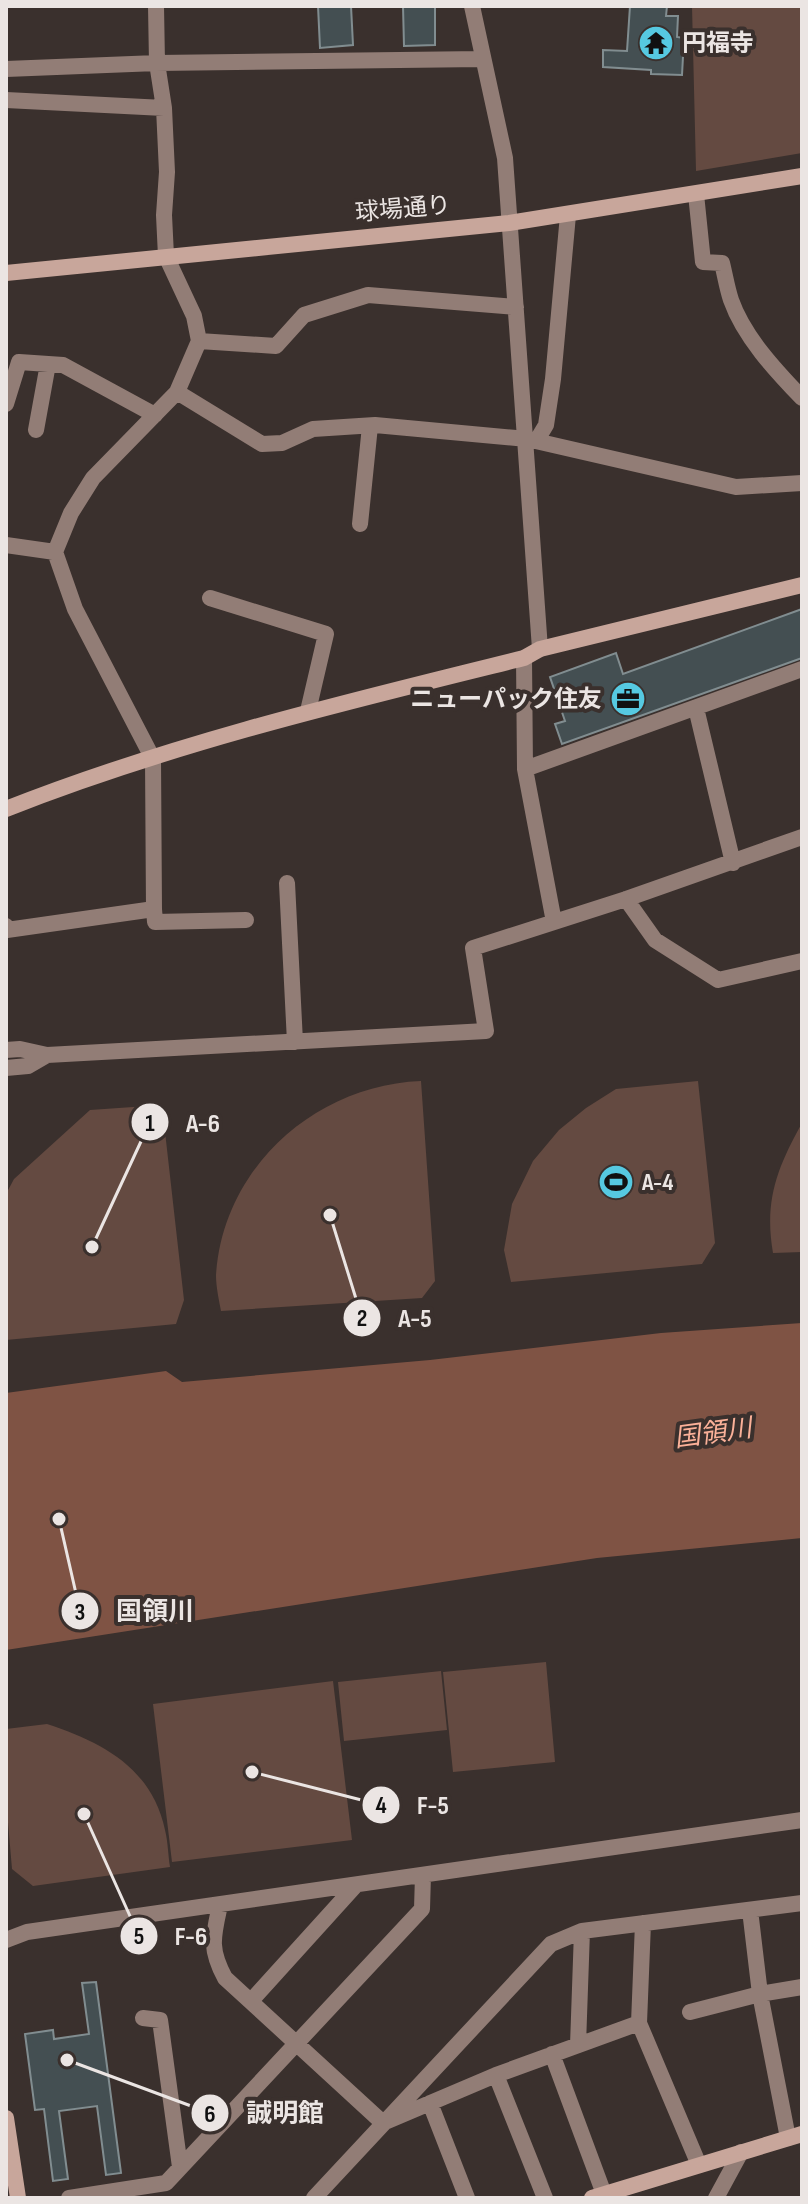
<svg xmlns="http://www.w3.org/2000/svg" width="808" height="2204" viewBox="0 0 808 2204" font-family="'Sofia Sans Condensed','Noto Sans JP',sans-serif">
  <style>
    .green { fill: #644a41 }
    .water { fill: #7f5344 }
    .building { fill: #444f52; stroke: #818d90; stroke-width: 2 }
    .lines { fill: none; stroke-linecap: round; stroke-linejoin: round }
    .street { stroke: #927d76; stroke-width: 16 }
    .secondary { stroke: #c8a69b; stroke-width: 16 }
    .labels { text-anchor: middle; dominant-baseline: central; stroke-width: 8; stroke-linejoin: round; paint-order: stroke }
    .poi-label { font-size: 24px; font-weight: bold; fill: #ebe5e3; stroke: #3a302d; text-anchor: start }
    .street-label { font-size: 24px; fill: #ebe5e3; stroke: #3a302d }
    .water-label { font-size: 26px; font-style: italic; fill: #fbb199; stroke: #3a302d }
    .leader { fill: none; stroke: #ebe5e3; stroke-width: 3 }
    .callout-dot { fill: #ebe5e3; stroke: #3a302d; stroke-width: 3 }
    .mark-label { font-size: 24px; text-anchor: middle; font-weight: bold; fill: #111 }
    .callout-label { font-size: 26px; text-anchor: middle; font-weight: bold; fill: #ebe5e3; stroke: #3a302d; stroke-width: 8; stroke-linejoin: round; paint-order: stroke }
  </style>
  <rect width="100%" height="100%" fill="#3a302d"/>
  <path class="green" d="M692 6H802V153L696 171Z
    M421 1081 435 1281 422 1298 221 1311C219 1300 216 1287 216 1275 223 1167 316 1085 421 1081Z
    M698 1081 715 1243 702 1264 511 1282 504 1250 512 1204 533 1161 559 1130 586 1108 616 1089Z
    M162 1105 184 1300 176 1324 6 1340V1194L14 1179 90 1110Z
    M802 1123V1252L773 1253C764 1201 777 1168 802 1123Z
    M546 1662 555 1762 453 1772 443 1672Z
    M441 1671 447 1730 344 1741 338 1682Z
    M333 1681 352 1840 172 1862 153 1704Z
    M47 1724C102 1742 152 1768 165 1830 168 1842 168 1854 170 1867L33 1886 12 1869 6 1799V1729Z"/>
  <path class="water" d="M802 1323V1538L597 1558 6 1650V1393L166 1371 182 1382 430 1360 661 1333Z"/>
  <path class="building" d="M318 6H351L353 45 320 48Z
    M403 6H435V45L404 46Z
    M630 6H667L666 16H678L677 37 684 38 682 75 651 74V70L603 67V50L627 51Z
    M802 609V658L562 744 555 724 565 721 550 677 616 653 623 674Z
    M96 1982 121 2173 106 2175 97 2106 59 2111 68 2179 53 2181 44 2109 35 2110 25 2034 53 2030 54 2039 89 2034 82 1983Z"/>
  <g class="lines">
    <path class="street" d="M472 6 505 158 540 649
      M6 69 157 63 482 59
      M6 100 164 108
      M696 194 703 262 722 263C725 275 727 288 731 300 744 337 776 371 802 398
      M199 341 276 346 304 315 368 295 516 307
      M177 392 262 444 282 443 313 429 375 425 527 439 736 487 802 483
      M6 404 19 362 63 365 155 415
      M36 430 48 364
      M537 440 546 425 553 379 568 215
      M360 524 370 426
      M6 545 55 552
      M210 598 326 634 308 711
      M524 658 525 769
      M696 708 733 863
      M287 883 295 1042
      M626 899 655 940 718 980 802 961
      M154 909 155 922 246 920
      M554 922 525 769 802 669
      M6 926 7 930 154 909 153 759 75 609 55 552 71 513 93 478 177 392 199 341 194 316 166 256 164 215 167 172 164 108 157 63 156 6
      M6 1050 20 1049 47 1055
      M6 1068 28 1066 47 1055 486 1031 473 948 626 899 802 837
      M220 1905C213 1937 209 1948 225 1978L383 2123 496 2075 639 2023
      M750 1910 760 1994 788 2138
      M643 1923 639 2023 699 2165
      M6 1940 27 1932 802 1820
      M251 2001 356 1885
      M690 2012 760 1994 802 1987
      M143 2018 160 2020 180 2167
      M578 2045 582 1931
      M552 2054 604 2194
      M496 2075 545 2198
      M430 2103 467 2198
      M69 2198 166 2183 422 1909 423 1875
      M314 2198 551 1944 582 1931 802 1903
      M716 2198 741 2152"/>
    <path class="secondary" d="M6 273 509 223 802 176
      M6 809C173 743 350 701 524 658L540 649 802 585
      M6 2118 18 2198
      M592 2198 802 2134"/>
  </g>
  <defs>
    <symbol id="temple-disc" viewBox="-11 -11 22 22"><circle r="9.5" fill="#56c9e1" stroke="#3a302d"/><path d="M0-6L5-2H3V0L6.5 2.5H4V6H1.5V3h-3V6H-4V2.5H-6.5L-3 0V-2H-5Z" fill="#111"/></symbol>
    <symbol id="office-disc" viewBox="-11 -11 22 22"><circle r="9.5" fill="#56c9e1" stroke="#3a302d"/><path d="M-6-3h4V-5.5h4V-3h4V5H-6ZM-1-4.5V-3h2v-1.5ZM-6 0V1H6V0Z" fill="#111"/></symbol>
    <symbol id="stadium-disc" viewBox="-11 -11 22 22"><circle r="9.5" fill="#56c9e1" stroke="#3a302d"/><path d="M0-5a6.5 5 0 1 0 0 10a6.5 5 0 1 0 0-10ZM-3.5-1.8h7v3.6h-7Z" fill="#111"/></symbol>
  </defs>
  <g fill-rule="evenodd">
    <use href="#temple-disc" x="636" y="23" width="40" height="40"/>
    <use href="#office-disc" x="608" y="679" width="40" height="40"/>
    <use href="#stadium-disc" x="596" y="1162" width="40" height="40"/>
  </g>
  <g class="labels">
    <g class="poi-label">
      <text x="682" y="43">円福寺</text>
      <text x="602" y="699" text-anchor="end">ニューパック住友</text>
      <text x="642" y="1182">A-4</text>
    </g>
    <g class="street-label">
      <text transform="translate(403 209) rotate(-5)">球場通り</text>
    </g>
    <g class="water-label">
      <text transform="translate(713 1434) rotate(-8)">国領川</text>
    </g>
  </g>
  <path class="leader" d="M92 1247L150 1122M330 1215L362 1318M59 1519L80 1611M252 1772L381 1805M84 1814L139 1936M67 2060L210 2113"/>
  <g class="callout-dot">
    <circle cx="92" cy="1247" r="8"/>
    <circle cx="330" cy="1215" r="8"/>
    <circle cx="59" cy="1519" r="8"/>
    <circle cx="252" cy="1772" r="8"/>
    <circle cx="84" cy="1814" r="8"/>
    <circle cx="67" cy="2060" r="8"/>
    <circle cx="150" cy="1122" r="20"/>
    <circle cx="362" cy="1318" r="20"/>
    <circle cx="80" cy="1611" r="20"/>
    <circle cx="381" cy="1805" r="20"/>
    <circle cx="139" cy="1936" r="20"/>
    <circle cx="210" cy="2113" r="20"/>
  </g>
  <g class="mark-label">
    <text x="150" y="1131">1</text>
    <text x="362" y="1326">2</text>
    <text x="80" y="1620">3</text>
    <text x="381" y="1813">4</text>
    <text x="139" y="1944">5</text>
    <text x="210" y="2122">6</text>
  </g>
  <g class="callout-label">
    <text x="203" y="1132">A-6</text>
    <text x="415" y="1327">A-5</text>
    <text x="155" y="1620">国領川</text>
    <text x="433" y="1814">F-5</text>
    <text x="191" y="1945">F-6</text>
    <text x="285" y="2122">誠明館</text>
  </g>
  <rect width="808" height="2204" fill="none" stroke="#ebe5e3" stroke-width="16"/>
</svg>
